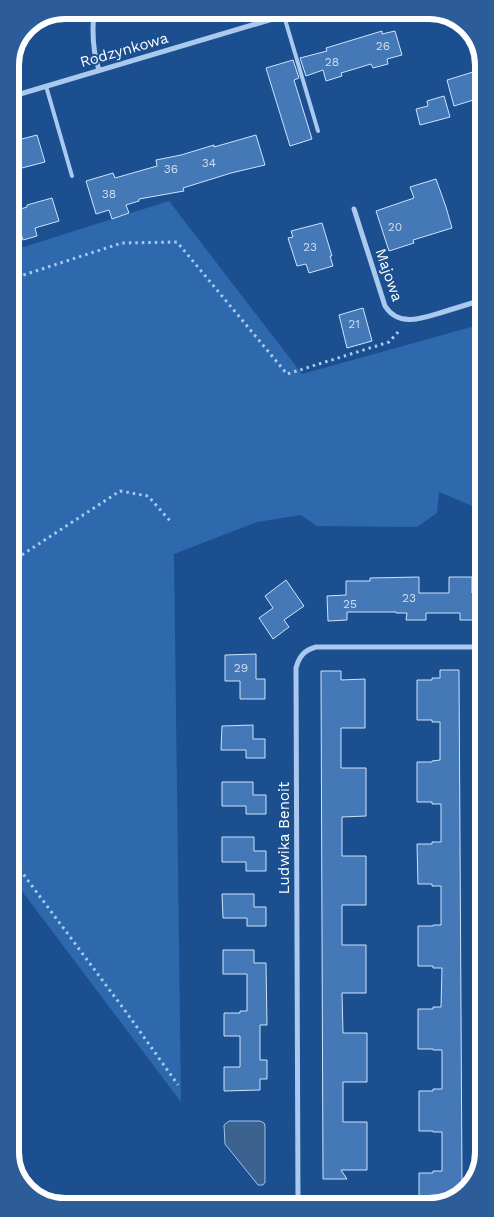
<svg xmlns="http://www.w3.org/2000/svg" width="494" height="1217" viewBox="0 0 494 1217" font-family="'Work Sans',sans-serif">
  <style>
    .green { fill: #2e69ad }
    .water { fill: #3c6290; stroke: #9cc4f0 }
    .building { fill: #4478b7; stroke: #cfe3fa }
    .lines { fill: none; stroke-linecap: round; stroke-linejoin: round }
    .path { stroke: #a9c9ee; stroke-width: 3; stroke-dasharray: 2.5 4; stroke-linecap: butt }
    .service { stroke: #a9c9ee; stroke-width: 4 }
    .minor { stroke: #a9c9ee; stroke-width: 5 }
    .labels { text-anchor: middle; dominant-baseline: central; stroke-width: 4; stroke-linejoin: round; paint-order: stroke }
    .number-label { font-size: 12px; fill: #d0dded }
    .street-label { font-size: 15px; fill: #fff; stroke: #1b4f8f }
    .rim { fill: none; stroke: #fff; stroke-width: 6 }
  </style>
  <rect width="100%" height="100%" fill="#1b4f8f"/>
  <path class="green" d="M169 201 302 374 482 324V510L439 492 437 513 417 527 317 526 301 515 257 522 174 554 181 1102 12 878 11 251Z"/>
  <path class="water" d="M229 1121H260L264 1123 265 1126V1182L263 1185H258L225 1144 224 1125Z"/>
  <path class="building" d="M382 31V34L395 31 402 55 387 59 388 64 373 68 371 64 341 73 342 76 326 81 323 70 306 76 300 58 327 51 326 48Z
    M293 60 299 78 294 80 312 139 290 146 266 68Z
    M473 72 480 98 454 106 447 80Z
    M444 96 450 117 420 125 416 109 428 106 427 101Z
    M37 135 45 162 18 169 13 152 17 151 14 141Z
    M256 135 265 165 231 173 183 188 184 191 139 199V201L126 205 129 213 112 219 109 210 96 214 86 181 113 173 115 178 157 166 156 160 181 155 214 145V147Z
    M436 179 446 207 452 228 413 240 414 243 389 251 376 211 414 198 410 187Z
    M52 198 59 221 35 228 37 236 23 240 14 211 27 207V205Z
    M322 223 332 256H330L333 266 309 273 306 264 297 266 288 238 293 237 291 231Z
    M363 308 372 341 347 348 339 315Z
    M419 577V593H449V577H472V593H475V601H480V620H460V613H426V620H406L407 613H396V612H347V620L328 621 327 596 346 595V581H370V578Z
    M286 580 304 606 284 620 289 627 273 639 259 618 273 608 265 596Z
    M256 654V679H265V699H240V681H225V655Z
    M440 670H459L462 1183H459V1195L447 1204H419V1173H433V1171H442V1132H433V1131H419V1091H433V1089H442V1050H433V1049H418V1009H433V1007H441L442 968H433V966H418V926H433V925H441V886H432V884H418L417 844H432V842H441V804H432V802H417V762H432V761L440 760V722H432V720H417V680H432V678H440Z
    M321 671H341V680L365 679V728H341V768H366V816L342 817V856H366V905H342V945H366V993H342L343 1033H367V1082H343V1122H367V1170H341L347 1179H323Z
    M253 725V739H265V758H246V750H221L222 726Z
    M222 782H253V795H266V814H246V806H222Z
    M222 837H254V851H266V871H246V862H222Z
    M222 894H254V907H266V926H247V918H223Z
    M223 950H254V963H266L267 1025H260V1060H267V1079H260V1090L224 1091V1067H240V1036H224V1013H240V1011H247V974H223Z"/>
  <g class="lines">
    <path class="path" d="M11 279 122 243 177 242 287 374 389 342 400 330
      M11 562 120 491 148 496 171 522
      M12 859 129 1016 178 1085"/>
    <path class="service" d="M284 16 318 131
      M46 86 72 176"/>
    <path class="minor" d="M94 10C92 31 92 50 99 70
      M10 97 303 10
      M354 209 385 306C399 328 423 318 443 312 456 308 469 304 482 300
      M298 1205 296 668C299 657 304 650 316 647H483"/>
  </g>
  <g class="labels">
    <g class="number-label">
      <text x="383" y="46">26</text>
      <text x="332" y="62">28</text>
      <text x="209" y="163">34</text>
      <text x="171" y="169">36</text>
      <text x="109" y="194">38</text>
      <text x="395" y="227">20</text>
      <text x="310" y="247">23</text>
      <text x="354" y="324">21</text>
      <text x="409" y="598">23</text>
      <text x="350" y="604">25</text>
      <text x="241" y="668">29</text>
    </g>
    <g class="street-label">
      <text transform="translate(124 50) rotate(-16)">Rodzynkowa</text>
      <text transform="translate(389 275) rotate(71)">Majowa</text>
      <text transform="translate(284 838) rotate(-90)">Ludwika Benoit</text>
    </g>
  </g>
  <path d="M0 0H494V1217H0ZM65 19H429A46 46 0 0 1 475 65V1152A46 46 0 0 1 429 1198H65A46 46 0 0 1 19 1152V65A46 46 0 0 1 65 19Z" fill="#2d5d98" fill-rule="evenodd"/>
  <path class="rim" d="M65 19H429A46 46 0 0 1 475 65V1152A46 46 0 0 1 429 1198H65A46 46 0 0 1 19 1152V65A46 46 0 0 1 65 19Z"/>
</svg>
